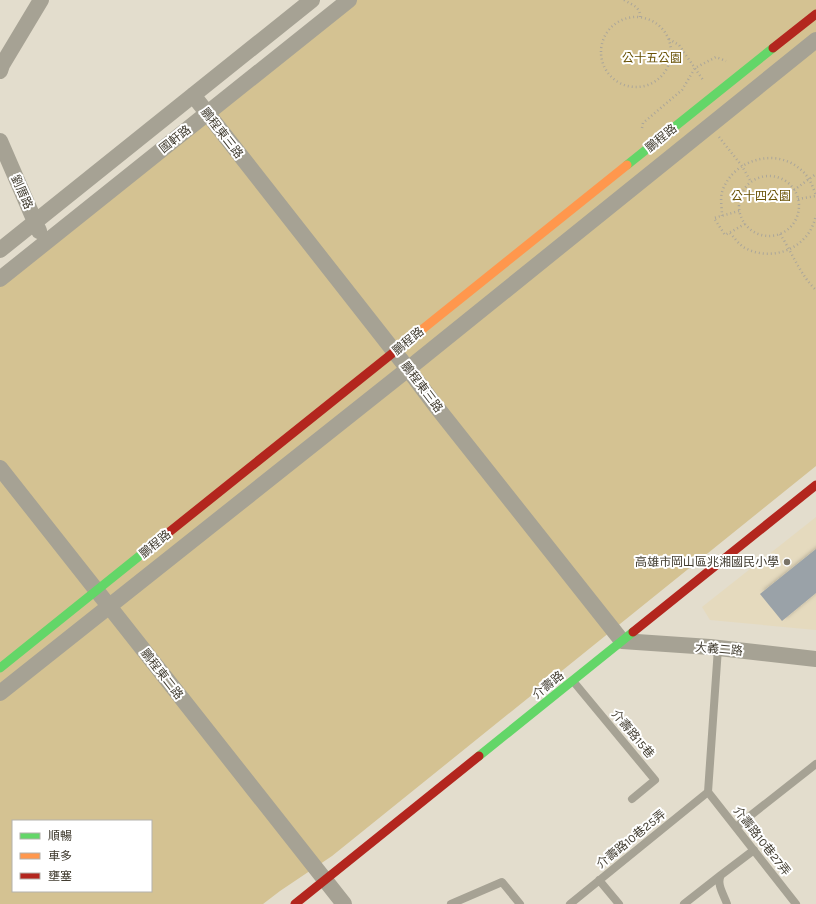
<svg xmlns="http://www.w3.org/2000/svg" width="816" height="904" viewBox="0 0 816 904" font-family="Karla,'Noto Sans TC',sans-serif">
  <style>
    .built { fill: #e5dabe }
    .green { fill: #d4c292; fill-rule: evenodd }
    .building { fill: #9aa2a8; filter: url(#shadow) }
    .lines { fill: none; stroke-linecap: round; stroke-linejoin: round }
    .path { stroke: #aba69a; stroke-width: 2.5; stroke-dasharray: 1 3; stroke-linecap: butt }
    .lane { stroke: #a6a294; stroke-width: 8 }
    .street { stroke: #a6a294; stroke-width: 16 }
    .fast { stroke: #63d668; stroke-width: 9 }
    .slow { stroke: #ff974d; stroke-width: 9 }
    .jam { stroke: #b3261e; stroke-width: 9 }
    .poi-dot { fill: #7a7467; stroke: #fff; stroke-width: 1.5 }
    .labels { text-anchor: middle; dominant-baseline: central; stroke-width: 4; stroke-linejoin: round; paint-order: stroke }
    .park-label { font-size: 12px; fill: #685104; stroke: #fff }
    .street-label { font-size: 12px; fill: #413c30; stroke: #fff }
    .poi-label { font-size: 12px; fill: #413c30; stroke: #fff; text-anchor: end }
  </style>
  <defs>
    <filter id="shadow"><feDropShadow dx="3.5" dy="-3.5" stdDeviation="2" flood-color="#0004"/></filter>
  </defs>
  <rect width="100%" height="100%" fill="#e3ddcd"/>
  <path class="built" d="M816 517V630L710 620 702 607Z"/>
  <path class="green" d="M349 0H816V466L332 856 280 891 263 904H0V282ZM13 821H151V891H13Z"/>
  <path class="building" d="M816 549V593L782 621 760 594Z"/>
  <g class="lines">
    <path class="path" d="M624 0C632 5 641 7 640 18
      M601 52a35 35 0 1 1 70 0a35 35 0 1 1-70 0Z
      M669 39 679 45 703 80
      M642 128 643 123 682 90 695 68 716 57 726 61
      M719 137 742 166 751 182
      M739 206a30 30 0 1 1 60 0a30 30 0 1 1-60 0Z
      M794 190 816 174
      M798 199 816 196
      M739 211 714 218 725 235 745 224
      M722 216C722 209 720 199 722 192 732 160 775 147 800 169 809 176 812 185 816 195
      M730 233C734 237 739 245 745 248 769 261 801 251 812 227 814 223 815 219 816 215
      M780 234C792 252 800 275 816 290"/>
    <path class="lane" d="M573 681 655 780 632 799
      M708 792 718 648
      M708 792 796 904
      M736 827 816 764
      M599 880 619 904
      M451 904 502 882 520 904
      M570 904 708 792
      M684 904 721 875
      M727 904C724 895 716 884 721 875L754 850"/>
    <path class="street" d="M0 71 2 65 41 0
      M193 95 408 369 435 405 622 641 710 647 816 659
      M0 141 39 231
      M0 250 312 0
      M0 279 349 0
      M0 468 344 904
      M0 693 408 369 816 40"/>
    <path class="fast" d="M627 165 773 48
      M0 668 168 533
      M479 756 633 632"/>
    <path class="slow" d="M409 340 627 165"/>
    <path class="jam" d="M773 48 816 14
      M168 533 409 340
      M633 632 816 485
      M295 904 479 756"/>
  </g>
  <circle class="poi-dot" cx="787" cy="562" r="4"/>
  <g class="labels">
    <g class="park-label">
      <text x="652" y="58">公十五公園</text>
      <text x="761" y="196">公十四公園</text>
    </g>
    <g class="street-label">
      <text transform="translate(222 133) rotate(52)">鵬程東三路</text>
      <text transform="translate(661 138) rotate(-39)">鵬程路</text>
      <text transform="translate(175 139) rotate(-38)">國軒路</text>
      <text transform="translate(22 192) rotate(66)">劉厝路</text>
      <text transform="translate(408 341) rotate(-39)">鵬程路</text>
      <text transform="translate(422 387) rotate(53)">鵬程東三路</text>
      <text transform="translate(155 544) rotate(-39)">鵬程路</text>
      <text transform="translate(719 649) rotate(5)">大義二路</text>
      <text transform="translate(162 674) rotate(52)">鵬程東二路</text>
      <text transform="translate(548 685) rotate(-39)">介壽路</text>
      <text transform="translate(633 734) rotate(50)">介壽路15巷</text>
      <text transform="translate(631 839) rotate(-39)">介壽路10巷25弄</text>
      <text transform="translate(762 841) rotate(52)">介壽路10巷27弄</text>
    </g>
    <g class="poi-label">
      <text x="779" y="562">高雄市岡山區兆湘國民小學</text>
    </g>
  </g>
  <rect x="12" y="820" width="140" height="72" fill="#ffffff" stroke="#b3b1ac"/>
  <rect x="20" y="833" width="20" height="6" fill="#63d668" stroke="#b3b1ac"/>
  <text x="48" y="840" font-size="12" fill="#413c30">順暢</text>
  <rect x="20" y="853" width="20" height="6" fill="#ff974d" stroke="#b3b1ac"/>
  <text x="48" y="860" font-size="12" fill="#413c30">車多</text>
  <rect x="20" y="873" width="20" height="6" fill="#b3261e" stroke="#b3b1ac"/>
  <text x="48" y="880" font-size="12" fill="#413c30">壅塞</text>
</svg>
